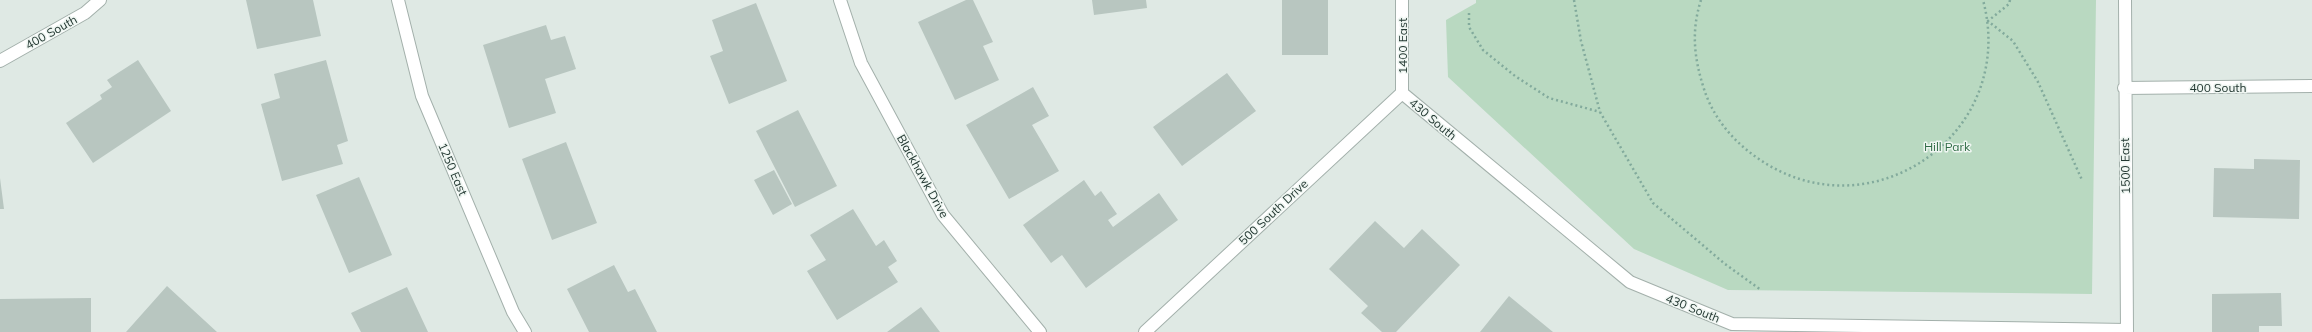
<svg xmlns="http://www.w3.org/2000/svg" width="2312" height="332" viewBox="0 0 2312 332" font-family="Mulish,sans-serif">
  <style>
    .green { fill: #b9d9c1 }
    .building { fill: #b8c6c0 }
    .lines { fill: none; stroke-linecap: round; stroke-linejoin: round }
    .minor-casing { stroke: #a3b0ab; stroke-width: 14 }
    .path { stroke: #82aa9c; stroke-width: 2.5; stroke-dasharray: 2 3; stroke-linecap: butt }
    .minor { stroke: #fff; stroke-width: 12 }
    .labels { text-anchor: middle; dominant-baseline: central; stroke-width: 3; stroke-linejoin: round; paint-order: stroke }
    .street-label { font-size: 12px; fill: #223731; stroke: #eff6f2 }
    .park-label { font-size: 12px; fill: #2f6b45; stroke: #eff6f2 }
  </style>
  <rect width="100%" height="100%" fill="#dfe9e4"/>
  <path class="green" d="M1476 0H2096L2092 294 1728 290 1634 249 1448 77 1446 20 1476 3Z"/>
  <path class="building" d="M246 0H313L321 36 257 49Z
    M966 0H973L993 42 983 46 999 80 955 100 918 22Z
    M1092 0H1146L1147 8 1094 15Z
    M1282 0H1328V55H1282Z
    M756 3 787 81 729 104 710 56 723 51 712 20Z
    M546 25 551 40 565 36 576 69 545 79 556 113 509 128 483 45Z
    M138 60 171 111 93 163 66 123 102 99 100 95 112 87 107 80Z
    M326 60 348 141 337 145 343 164 282 181 261 104 280 98 274 74Z
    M1227 73 1256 111 1182 166 1153 127Z
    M1033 87 1049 116 1032 125 1059 171 1009 199 966 125Z
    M798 110 837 186 795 207 756 131Z
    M566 142 597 223 552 240 522 159Z
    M2254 159 2300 160 2299 219 2213 217 2214 168 2254 169Z
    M774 170 792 204 773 215 754 180Z
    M359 177 392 255 349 273 316 195Z
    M0 178 4 209H0Z
    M1084 180 1095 196 1101 191 1117 214 1108 220 1113 227 1159 193 1178 220 1086 288 1062 255 1051 263 1023 225Z
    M853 209 876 246 884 240 897 261 888 267 898 282 837 320 807 271 826 260 810 235Z
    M1375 221 1404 248 1422 229 1460 265 1396 332H1382L1361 313 1368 306 1329 269Z
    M614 265 628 292 635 289 657 332H589L567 289Z
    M167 286 217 332H126Z
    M407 287 428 332H361L351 313Z
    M2281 293 2282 326H2259V332H2212V294Z
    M1509 296 1553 332H1480Z
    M91 298V332H0V299Z
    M921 307 940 332H887Z"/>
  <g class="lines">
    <defs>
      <path id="minor" d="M398 0 422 96 513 312 525 332
        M840 0 861 63 943 215 1040 332
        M2125 0 2127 332
        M0 61 85 13 100 0
        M2124 88 2312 86
        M1402 93 1630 282 1732 324 2127 330
        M1402 93V0
        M1145 332 1402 93"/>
    </defs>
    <use href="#minor" class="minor-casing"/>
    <path class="path" d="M1574 0 1581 41 1600 112 1653 203 1725 264 1761 290
      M1701 0C1691 31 1694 58 1704 89 1713 117 1732 140 1756 157 1869 238 2019 134 1983 0
      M2010 0 2009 4 1988 21 2013 41 2038 82 2082 180
      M1469 13V27L1483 50 1515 76 1549 98 1600 112"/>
    <use href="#minor" class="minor"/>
  </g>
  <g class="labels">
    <g class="street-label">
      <text transform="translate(51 32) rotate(-29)">400 South</text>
      <text transform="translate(1402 46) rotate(-90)">1400 East</text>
      <text x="2218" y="87">400 South</text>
      <text transform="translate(1433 119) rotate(40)">430 South</text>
      <text transform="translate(2125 166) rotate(-91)">1500 East</text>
      <text transform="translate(453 169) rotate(67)">1250 East</text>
      <text transform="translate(923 176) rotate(61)">Blackhawk Drive</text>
      <text transform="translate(1273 212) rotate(-43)">500 South Drive</text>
      <text transform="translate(1693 308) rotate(22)">430 South</text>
    </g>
    <g class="park-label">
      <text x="1947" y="146">Hill Park</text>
    </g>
  </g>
</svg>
